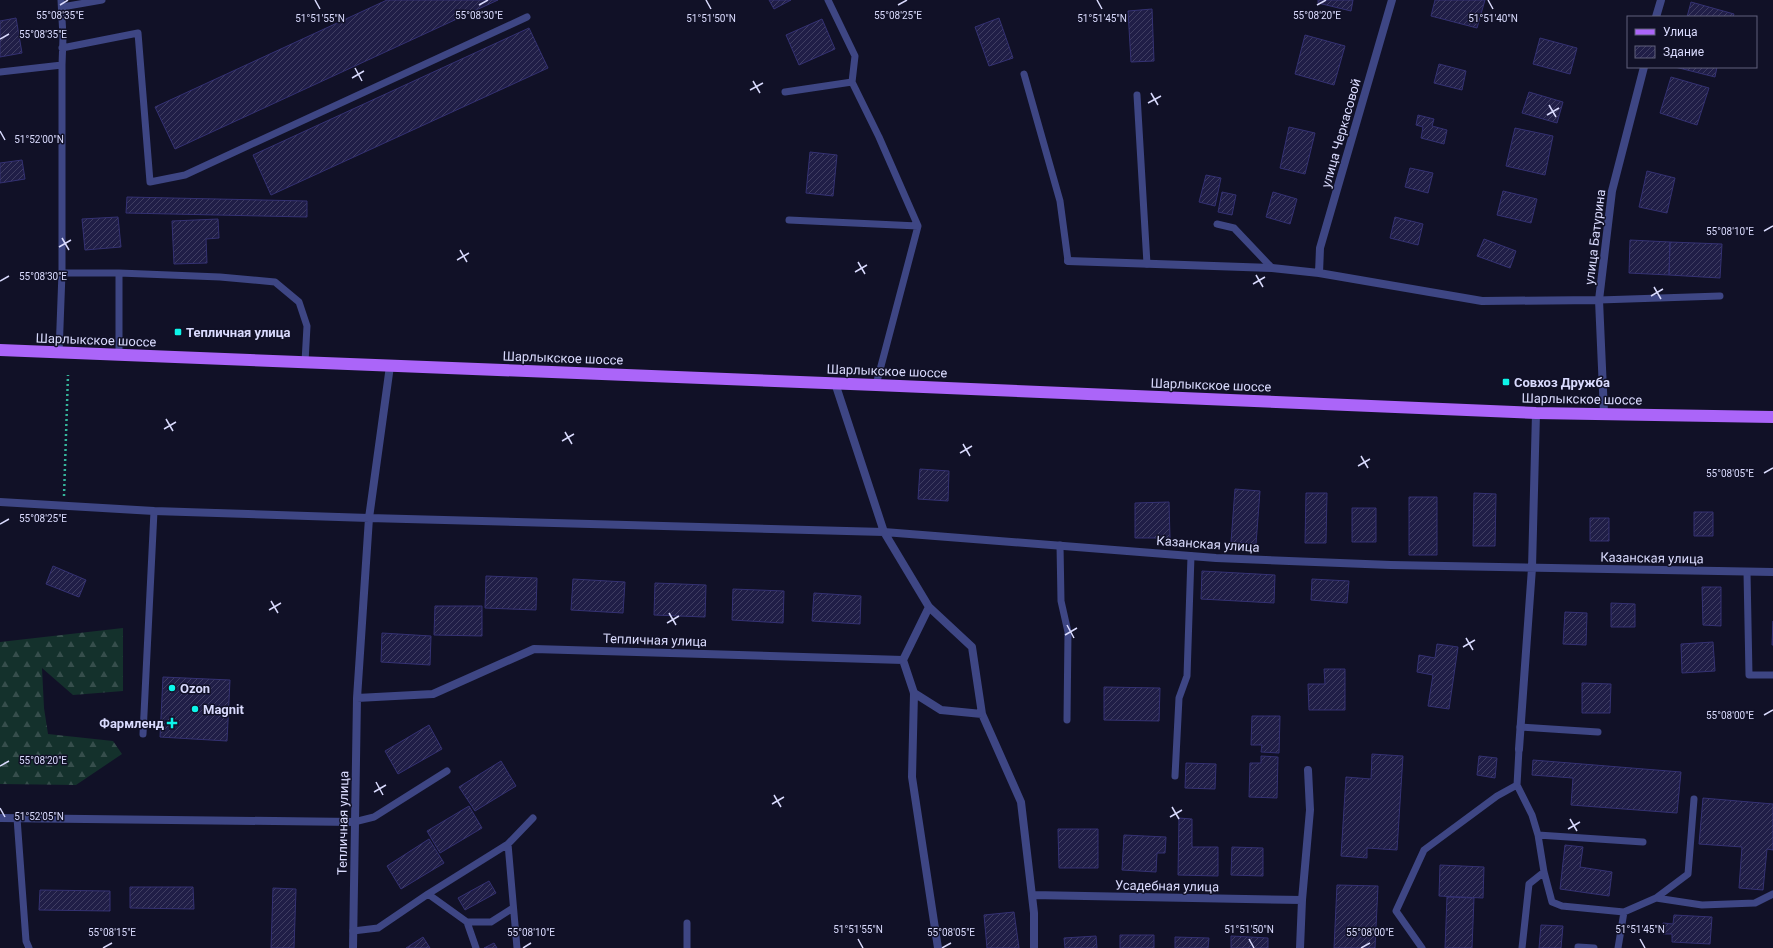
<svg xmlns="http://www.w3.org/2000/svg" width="1773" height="948" viewBox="0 0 1773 948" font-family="Roboto,sans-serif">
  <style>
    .forest { fill: url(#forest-firs) }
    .building { fill: url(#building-hatch); stroke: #343172 }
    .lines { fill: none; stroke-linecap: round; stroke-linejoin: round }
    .path { stroke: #35b59a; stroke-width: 2.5; stroke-dasharray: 2 3; stroke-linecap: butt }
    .lane { stroke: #3e4684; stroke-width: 7 }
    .street { stroke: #3e4684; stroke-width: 8 }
    .primary { stroke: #ab65f9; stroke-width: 12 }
    .ticks { fill: none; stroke: #d9dafd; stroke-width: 1.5 }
    .poi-dot { fill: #0df5e9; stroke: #111127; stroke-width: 1.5 }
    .labels { text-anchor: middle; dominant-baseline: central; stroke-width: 3; stroke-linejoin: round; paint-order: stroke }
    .street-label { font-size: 13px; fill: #d9dafd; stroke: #111127 }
    .poi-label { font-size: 13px; font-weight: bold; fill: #d9dafd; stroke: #111127; text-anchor: start }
    .ticks-label { font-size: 10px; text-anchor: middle; fill: #d9dafd; stroke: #111127; stroke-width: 3; stroke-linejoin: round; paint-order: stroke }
  </style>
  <defs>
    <pattern id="forest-firs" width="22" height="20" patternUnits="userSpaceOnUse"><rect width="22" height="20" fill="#14312c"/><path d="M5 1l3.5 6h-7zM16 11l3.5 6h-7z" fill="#364e4c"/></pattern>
    <pattern id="building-hatch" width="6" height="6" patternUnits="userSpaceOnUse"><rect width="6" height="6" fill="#201e47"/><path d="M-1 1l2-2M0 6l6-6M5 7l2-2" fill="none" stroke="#403e62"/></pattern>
  </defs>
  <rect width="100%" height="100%" fill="#111127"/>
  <path class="forest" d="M123 628V691L73 695 42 668 44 708 48 734 113 741 122 754 76 785 0 784V642Z"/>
  <path class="building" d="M387 0H498L175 149 155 107Z
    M769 0H791L774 9Z
    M1318 0H1353L1351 11 1318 3Z
    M1435 0H1485L1477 28 1431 16Z
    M1691 2 1734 14 1733 17H1687Z
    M1152 9 1154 61 1131 62 1128 11Z
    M16 18 22 53 0 57V21Z
    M999 18 1013 58 989 66 975 27Z
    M822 19 835 49 799 65 786 35Z
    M529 28 548 68 271 195 253 155Z
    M1305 35 1345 46 1334 85 1295 74Z
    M1540 38 1577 48 1570 74 1533 64Z
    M1439 64 1466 71 1462 90 1434 83Z
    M1675 67H1717L1715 77Z
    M1671 77 1709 88 1697 125 1660 113Z
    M1529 92 1563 102 1557 123 1522 113Z
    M1418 115 1434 119 1432 126 1447 130 1444 144 1421 138 1423 127 1416 125Z
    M1289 127 1315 133 1305 174 1280 168Z
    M1515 128 1553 136 1545 175 1506 166Z
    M810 152 837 155 833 196 806 193Z
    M22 160 25 179 0 183V163Z
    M1410 168 1433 173 1428 193 1405 187Z
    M1647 171 1675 178 1667 213 1639 207Z
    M1206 175 1221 178 1215 206 1199 202Z
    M1503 191 1537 199 1531 223 1497 215Z
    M1222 192 1236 195 1232 215 1218 212Z
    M1273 192 1297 199 1290 224 1266 217Z
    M127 197 307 201V217L126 213Z
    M118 217 121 247 85 250 82 219Z
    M1395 217 1423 224 1418 245 1390 238Z
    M218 219 219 238 206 239 207 263 174 264 172 221Z
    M1484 239 1516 251 1510 268 1477 256Z
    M1630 240 1670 242 1669 275 1629 273Z
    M1670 242 1722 244 1720 278 1669 275Z
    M920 469 949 471 948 501 918 499Z
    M1235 489 1260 491 1256 544 1231 542Z
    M1306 493H1327L1326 543H1305Z
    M1474 493 1496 494 1495 546H1473Z
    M1409 497H1437V555H1409Z
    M1169 502 1170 538H1135V503Z
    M1352 508H1376V542H1352Z
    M1694 512H1713V536H1694Z
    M1590 518H1609V541H1590Z
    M53 566 86 580 79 597 46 584Z
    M1202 571 1275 575 1274 603 1201 599Z
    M486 576 537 578 536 610 485 608Z
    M573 579 625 582 623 613 571 610Z
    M1312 579 1349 581 1347 603 1311 600Z
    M655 583 706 585 705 617 654 615Z
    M1702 587H1721V626L1703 625Z
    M733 589 784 591 783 623 732 620Z
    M814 593 861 596 860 624 812 621Z
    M1611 603 1635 604V627H1611Z
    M435 606H482V636L434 635Z
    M1565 612 1587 613 1586 645 1563 644Z
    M1773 621V645H1772Z
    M382 633 431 636 430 665 381 662Z
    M1713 642 1715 671 1682 673 1681 644Z
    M1437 644 1458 647 1449 709 1428 706 1433 675 1417 672 1419 655 1435 658Z
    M1324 669H1345V710H1309L1308 684H1325Z
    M163 677 230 680 227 741 160 737Z
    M1582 683 1611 684 1610 713H1582Z
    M1104 687 1160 688 1159 721 1104 720Z
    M1252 716H1280L1279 753 1261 752 1262 745H1251Z
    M429 725 442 749 398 774 385 751Z
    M1372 754 1403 756 1397 850 1367 848V858L1341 856 1346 777 1371 779Z
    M1261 756 1278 757 1277 798 1249 797 1250 763H1261Z
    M1479 756 1497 758 1495 778 1477 775Z
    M1533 760 1681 772 1677 813 1571 805 1573 778 1532 775Z
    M501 761 516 786 475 811 459 787Z
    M1186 763 1216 764 1215 789 1185 788Z
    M1703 798 1773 804V850L1767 849 1763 890 1739 888 1742 847 1699 844Z
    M469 806 482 828 440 853 427 831Z
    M1179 818 1192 819V847H1218V876L1178 875Z
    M1058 829H1098V868H1059Z
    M1124 835 1166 837 1165 853H1157L1156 872 1122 870Z
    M429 839 444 863 401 889 387 866Z
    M1565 845 1583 847 1580 867 1612 872 1609 896 1560 889Z
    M1232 847 1263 848V876L1231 875Z
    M1440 865 1484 867 1483 898 1439 896Z
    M489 881 496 893 465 910 458 898Z
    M1337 885 1378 886 1375 948H1334Z
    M130 887H193L194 909 130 908Z
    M273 888 296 889 294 948H271Z
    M40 890 110 891V911L39 910Z
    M1447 897 1474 898 1472 948H1445Z
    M1014 912 1019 948H987L984 915Z
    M1674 915 1712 917 1710 944 1672 942V934H1663V923L1673 924Z
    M1541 925 1563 926 1561 948H1539Z
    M1120 935H1154V948H1120Z
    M1096 936 1097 948H1065L1064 938Z
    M1231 936 1268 938V948H1231Z
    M423 937 430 948H406Z
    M1175 937 1209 938 1208 948H1175Z
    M494 943 497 948H484Z"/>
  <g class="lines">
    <path class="path" d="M64 496 68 375"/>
    <path class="lane" d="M61 0 63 37 62 65V273H119V355
      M828 0 855 56 852 82
      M62 7 102 0
      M62 48 138 33 150 182 185 175 527 17
      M0 72 62 65
      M1024 74 1060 201 1068 261
      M785 92 852 82 879 137 918 226 876 385
      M1137 95 1147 264
      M789 220 918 226
      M1217 224 1234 228 1272 268
      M119 273 220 277 275 282 299 302 307 326 305 362
      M1599 300 1720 296
      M59 353 62 273
      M1060 545 1061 601 1068 632 1067 720
      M1747 572 1749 675H1773
      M1520 727 1598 732
      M143 734 154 511
      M1519 749 1517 785 1532 815 1538 835 1544 872 1552 902 1562 906 1624 912 1656 898 1702 905 1755 903 1773 894
      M1175 776 1179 698 1187 676 1191 556
      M17 818 26 941 29 948
      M354 822 374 817 447 771
      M1538 835 1643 842
      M508 844 517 948
      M428 894 467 922 476 948
      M1656 898 1688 874 1694 799
      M467 922H491L513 908
      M353 931 378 928 428 894 508 844 533 818
      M1578 947 1594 948
      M687 948V923
      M1422 948 1396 911 1424 850 1497 796 1517 785
      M1522 948 1529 884 1544 872
      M1618 948 1624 912"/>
    <path class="street" d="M1656 17 1661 0
      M1068 261 1272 268 1319 273 1482 301 1599 300
      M1319 273 1320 248 1392 0
      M835 383 884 532 929 607 972 647 982 714 1021 802 1034 913V948
      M1604 413 1599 300 1612 191 1644 67
      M0 502 154 511 369 518 884 532 1216 558 1391 565 1773 572
      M903 660 914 693 912 777 938 948
      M914 693 941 710 982 714
      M357 698 433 694 534 649 903 660 929 607
      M1519 749 1532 568 1536 413
      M0 818 354 822
      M1032 895 1302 900
      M353 948 357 698 369 518 390 366
      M1300 948 1302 900 1310 810 1308 770"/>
    <path class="primary" d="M0 350 876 385 1536 413 1773 417"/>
  </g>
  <path class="ticks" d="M315 0 320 9M706 0 711 9M1097 0 1102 9M1488 0 1493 9M60 5 68 0M479 5 488 0M898 5 907 0M1317 5 1326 0M0 39 9 34M355 68 362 81M352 78 364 71M753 81 760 93M750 90 763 83M1151 93 1158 105M1148 103 1161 96M1549 105 1556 117M1547 115 1559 108M0 131 5 140M1764 231 1773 226M62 238 69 250M59 247 71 240M460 250 467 262M457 260 469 253M858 262 865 274M855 272 867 265M1256 275 1263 287M0 281 9 276M1253 284 1265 277M1654 287 1661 299M1651 296 1663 289M166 419 173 431M164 429 176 422M565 432 572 444M562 441 574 434M963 444 970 456M960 453 972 446M1361 456 1368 468M1358 466 1370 459M1764 473 1773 468M0 524 9 519M271 601 278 613M269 610 281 603M669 613 676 625M667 623 679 616M1067 625 1074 638M1065 635 1077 628M1466 638 1473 650M1463 647 1475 640M1764 715 1773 710M0 766 9 761M376 782 383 795M374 792 386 785M774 795 781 807M772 804 784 797M1172 807 1179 819M0 808 5 817M1170 817 1182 810M1570 819 1577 831M1568 829 1580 822M858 939 863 948M1249 939 1254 948M1640 939 1645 948M103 948 112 943M523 948 531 943M942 948 951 943M1361 948 1370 943"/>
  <g class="poi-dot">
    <rect x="174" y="328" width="8" height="8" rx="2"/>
    <rect x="1502" y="378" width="8" height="8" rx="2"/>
    <circle cx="172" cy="688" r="4"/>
    <circle cx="195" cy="709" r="4"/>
    <path d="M170 717h4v4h4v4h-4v4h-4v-4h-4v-4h4z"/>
  </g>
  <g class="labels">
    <g class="street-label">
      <text transform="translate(1341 133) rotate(-74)">улица Черкасовой</text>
      <text transform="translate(1595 237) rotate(-83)">улица Батурина</text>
      <text transform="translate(96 340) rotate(2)">Шарлыкское шоссе</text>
      <text transform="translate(563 358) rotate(2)">Шарлыкское шоссе</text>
      <text transform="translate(887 371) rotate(2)">Шарлыкское шоссе</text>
      <text transform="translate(1211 385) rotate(2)">Шарлыкское шоссе</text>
      <text transform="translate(1582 399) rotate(1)">Шарлыкское шоссе</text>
      <text transform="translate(1208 544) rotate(4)">Казанская улица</text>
      <text transform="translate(1652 558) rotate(1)">Казанская улица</text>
      <text transform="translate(655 640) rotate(2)">Тепличная улица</text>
      <text transform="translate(343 823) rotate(-89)">Тепличная улица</text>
      <text transform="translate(1167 886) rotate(1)">Усадебная улица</text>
    </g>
    <g class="poi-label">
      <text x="186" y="332">Тепличная улица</text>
      <text x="1514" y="382">Совхоз Дружба</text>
      <text x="180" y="688">Ozon</text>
      <text x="203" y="709">Magnit</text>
      <text x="164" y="723" text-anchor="end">Фармленд</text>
    </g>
  </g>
  <g class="ticks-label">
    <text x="60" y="19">55°08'35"E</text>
    <text x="479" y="19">55°08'30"E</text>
    <text x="898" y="19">55°08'25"E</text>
    <text x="1317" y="19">55°08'20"E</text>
    <text x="320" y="22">51°51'55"N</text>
    <text x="1493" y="22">51°51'40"N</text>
    <text x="711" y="22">51°51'50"N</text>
    <text x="1102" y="22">51°51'45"N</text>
    <text x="43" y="38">55°08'35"E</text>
    <text x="39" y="143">51°52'00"N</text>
    <text x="1730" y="235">55°08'10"E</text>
    <text x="43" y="280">55°08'30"E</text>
    <text x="1730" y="477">55°08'05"E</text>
    <text x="43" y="522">55°08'25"E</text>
    <text x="1730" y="719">55°08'00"E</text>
    <text x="43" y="764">55°08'20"E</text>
    <text x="39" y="820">51°52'05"N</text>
    <text x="858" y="933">51°51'55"N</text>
    <text x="1249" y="933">51°51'50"N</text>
    <text x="1640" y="933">51°51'45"N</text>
    <text x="112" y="936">55°08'15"E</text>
    <text x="531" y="936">55°08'10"E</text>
    <text x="951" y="936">55°08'05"E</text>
    <text x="1370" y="936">55°08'00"E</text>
  </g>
  <rect x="1627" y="16" width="130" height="52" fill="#111127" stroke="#61617d"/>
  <rect x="1635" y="29" width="20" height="6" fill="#ab65f9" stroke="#61617d"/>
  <text x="1663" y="36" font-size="12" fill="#d9dafd">Улица</text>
  <rect x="1635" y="46" width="20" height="12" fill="url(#building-hatch)" stroke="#61617d"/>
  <text x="1663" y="56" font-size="12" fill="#d9dafd">Здание</text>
</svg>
